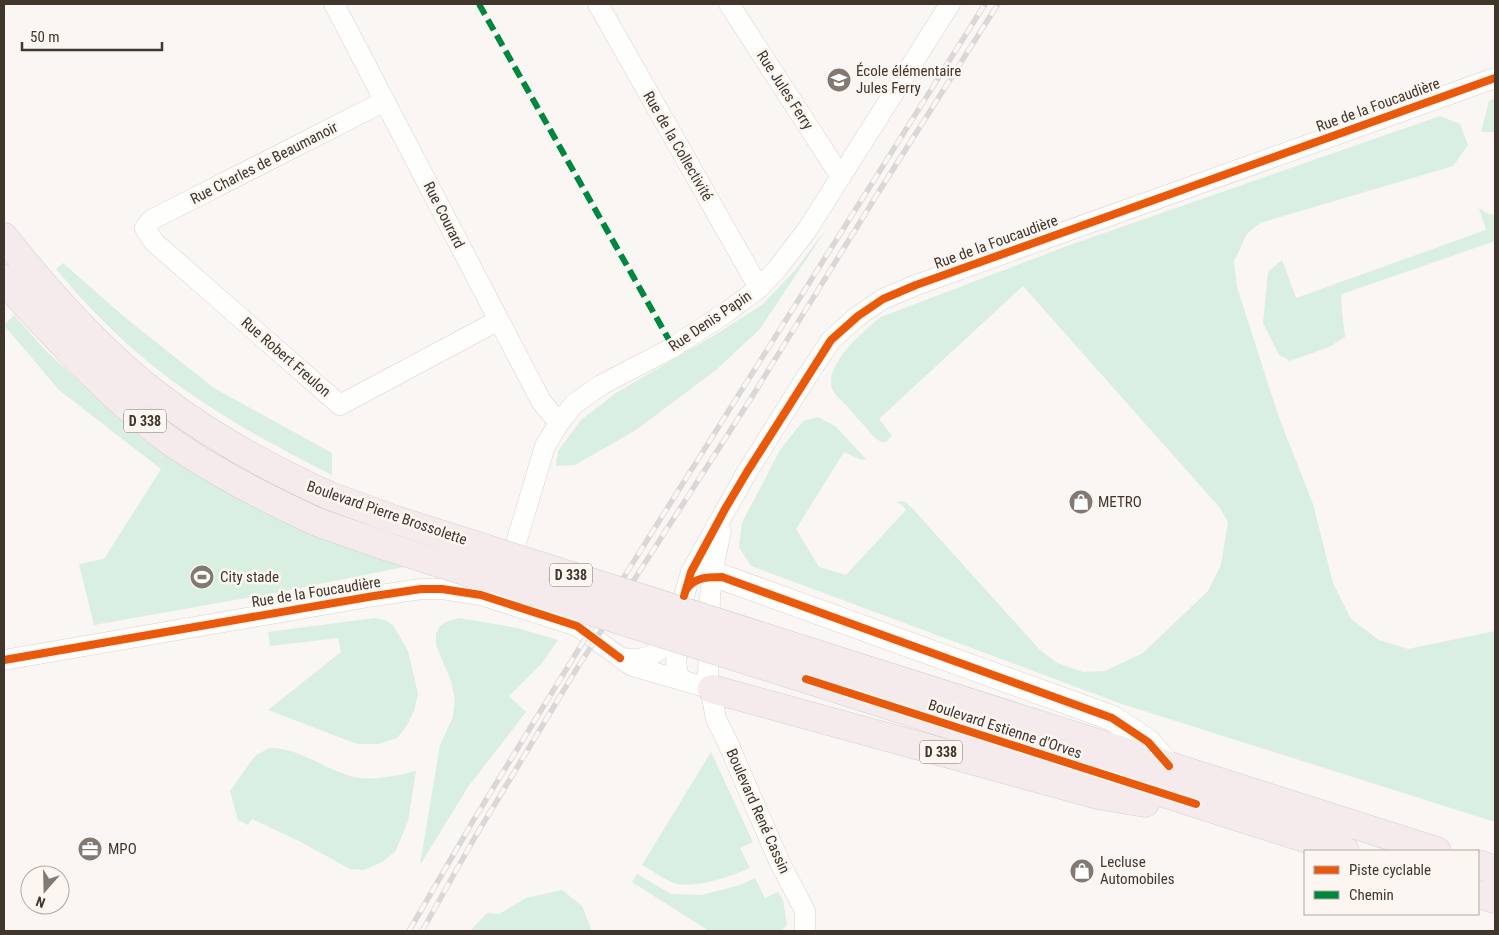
<svg xmlns="http://www.w3.org/2000/svg" width="1499" height="935" viewBox="0 0 1499 935" font-family="'Roboto Condensed',sans-serif">
  <style>
    .green { fill: #d9efe1 }
    .lines { fill: none; stroke-linecap: round; stroke-linejoin: round }
    .minor-casing { stroke: #dad3ce; stroke-width: 21 }
    .tertiary-casing { stroke: #dad3ce; stroke-width: 26 }
    .primary-casing { stroke: #d3d0cd; stroke-width: 29 }
    .minor { stroke: #fefefd; stroke-width: 20 }
    .tertiary { stroke: #fefefd; stroke-width: 25 }
    .primary { stroke: #f6ebec; stroke-width: 28 }
    .rail-casing { stroke: #dad8d7; stroke-width: 5.5 }
    .rail { stroke: #fbf6f1; stroke-width: 4; stroke-dasharray: 11; stroke-linecap: butt }
    .primary-bridge-casing { stroke: #d3d0cd; stroke-width: 29; stroke-linecap: butt }
    .primary-bridge { stroke: #f6ebec; stroke-width: 28 }
    .quiet { stroke: #00873e; stroke-width: 6; stroke-dasharray: 12 6; stroke-linecap: butt }
    .cycleway-casing { stroke: #fbf6f1; stroke-width: 11 }
    .cycleway { stroke: #e8590c; stroke-width: 8 }
    .labels { text-anchor: middle; dominant-baseline: central; stroke-width: 5; stroke-linejoin: round; paint-order: stroke }
    .shield { fill: #fbf6f1; stroke: #797067; stroke-width: 1 }
    .shield-label { font-size: 14px; font-weight: bold; fill: #41362c }
    .poi-label { font-size: 15px; fill: #41362c; stroke: #fbf6f1; text-anchor: start }
    .street-label { font-size: 15px; fill: #41362c; stroke: #fbf6f1 }
  </style>
  <rect width="100%" height="100%" fill="#f9f6f3"/>
  <path class="green" d="M1495 98V132H1481L1489 101Z
    M1440 116 1460 124 1468 145 1453 166 1260 223 1247 234 1234 261 1237 287 1278 415 1313 504 1333 583 1351 619 1379 640 1408 649 1495 631V822L1122 704 751 566 739 547 742 523 780 450 803 421 818 417 835 426 866 459 862 460 844 452 796 529 819 567 846 575 906 510 902 505 896 502 904 501 912 508 1039 649 1057 663 1083 672 1105 671 1143 653 1208 591 1221 565 1228 522 1220 508 1023 286 879 419 892 436 886 442H881L874 437C865 426 855 416 846 405 842 401 836 396 833 391 821 367 864 330 881 317L1067 246Z
    M1479 208 1488 214 1495 215V241L1342 294C1340 308 1344 322 1345 337L1329 347 1290 361 1279 355 1263 323 1268 272 1282 260 1296 298 1486 230Z
    M827 228 760 329 716 370 636 430 575 465 556 466 558 451 581 420 616 393 718 333 763 304 796 269Z
    M63 263 128 320 214 388 332 453V475C258 438 185 397 124 341 100 319 77 294 56 269Z
    M14 315 46 351 100 400 320 537 404 567 275 593 94 625 79 564 104 559 161 469 59 390 4 325Z
    M375 618 385 620 393 625 408 651 418 694 414 711 406 727 397 738 379 744H357L268 710 341 652 338 638 270 646 268 632Z
    M459 618 517 628 558 640 542 663 509 696 526 712 468 787 420 865 440 745 453 717 455 700 451 681 436 645V634L440 626 446 622Z
    M269 748C297 747 323 768 350 776 372 782 394 776 416 771L408 821 395 852 382 862 364 870 350 869 301 842 252 819 248 825 238 820 230 791 255 756Z
    M711 752 753 842 740 848 750 868C731 876 698 888 677 884 668 882 652 870 642 865Z
    M637 874 671 894 702 895 740 885 755 878 765 898 778 892 783 900 787 925 781 931H709L632 882Z
    M562 890 582 906 591 929 589 931H470L487 913 499 914 526 898Z"/>
  <g class="lines">
    <defs>
      <path id="minor" d="M334 4 541 401 559 423
        M598 4 759 288
        M729 4 841 177
        M385 101 151 220 145 228 154 242 340 405 499 320
        M721 531 713 568 710 597 708 676 716 719 727 741 779 861 805 911V931
        M499 600 545 446 559 423 574 404 601 385 670 349 727 312 759 288 777 269 807 230 950 4
        M622 658C627 658 633 660 638 659 654 657 671 643 679 629
        M4 660 374 596 421 589H442L481 595 577 626 632 666 712 689
        M681 679 678 674 676 663 684 596 691 572 747 472 804 381 831 340 858 316 883 299 916 285 1495 78"/>
      <path id="tertiary" d="M712 577H722L1112 718 1148 742 1169 766"/>
      <path id="primary" d="M4 237C49 294 100 351 157 395 210 436 268 468 328 495
        M4 279C22 302 42 322 63 344 97 379 133 415 173 443 218 474 267 499 317 522
        M814 653 1437 851
        M806 679 1345 851
        M712 689 1098 795 1145 803
        M1478 864 1495 870
        M1478 894 1495 899"/>
    </defs>
    <use href="#minor" class="minor-casing"/>
    <use href="#tertiary" class="tertiary-casing"/>
    <use href="#primary" class="primary-casing"/>
    <use href="#minor" class="minor"/>
    <use href="#tertiary" class="tertiary"/>
    <use href="#primary" class="primary"/>
    <defs>
      <path id="rail" d="M409 931 473 821 588 634 985 4
        M422 931 475 837 576 670 748 403 878 193 998 4"/>
    </defs>
    <use href="#rail" class="rail-casing"/>
    <use href="#rail" class="rail"/>
    <defs>
      <path id="primary-bridge" d="M328 495 396 520 814 653
        M317 522 385 546 806 679"/>
    </defs>
    <use href="#primary-bridge" class="primary-bridge-casing"/>
    <use href="#primary-bridge" class="primary-bridge"/>
    <path class="quiet" d="M479 4 673 347"/>
    <defs>
      <path id="cycleway" d="M686 590C694 577 708 577 722 577L1112 718 1148 742 1169 766
        M684 596 691 572 725 509 747 472 831 340 858 316 883 299 916 285 1495 78
        M4 660 374 596 421 589H442L481 595 577 626 620 658
        M806 679 1196 804"/>
    </defs>
    <use href="#cycleway" class="cycleway-casing"/>
    <use href="#cycleway" class="cycleway"/>
  </g>
  <defs>
    <symbol id="school-disc" viewBox="-11 -11 22 22"><circle r="9.5" fill="#817972" stroke="#fbf6f1"/><path d="M0-5L7-2L0 1L-7-2ZM-4 1L0 2.5L4 1V4Q0 6-4 4Z" fill="#fff"/></symbol>
    <symbol id="shop-disc" viewBox="-11 -11 22 22"><circle r="9.5" fill="#817972" stroke="#fbf6f1"/><path d="M-5-2.5h2.3a2.7 3.5 0 0 1 5.4 0H5L5.5 6h-11ZM-1.5-2.5h3a1.5 2.3 0 0 0-3 0Z" fill="#fff"/></symbol>
    <symbol id="stadium-disc" viewBox="-11 -11 22 22"><circle r="9.5" fill="#817972" stroke="#fbf6f1"/><path d="M0-5a6.5 5 0 1 0 0 10a6.5 5 0 1 0 0-10ZM-3.5-1.8h7v3.6h-7Z" fill="#fff"/></symbol>
    <symbol id="office-disc" viewBox="-11 -11 22 22"><circle r="9.5" fill="#817972" stroke="#fbf6f1"/><path d="M-6-3h4V-5.5h4V-3h4V5H-6ZM-1-4.5V-3h2v-1.5ZM-6 0V1H6V0Z" fill="#fff"/></symbol>
  </defs>
  <g fill-rule="evenodd">
    <use href="#school-disc" x="825" y="66" width="28" height="28"/>
    <use href="#shop-disc" x="1067" y="488" width="28" height="28"/>
    <use href="#stadium-disc" x="188" y="563" width="28" height="28"/>
    <use href="#office-disc" x="76" y="835" width="28" height="28"/>
    <use href="#shop-disc" x="1068" y="857" width="28" height="28"/>
  </g>
  <g class="labels">
    <g class="shield">
      <rect x="124" y="409.5" width="42" height="23" rx="4"/>
      <rect x="550" y="563.5" width="42" height="23" rx="4"/>
      <rect x="920" y="740.5" width="42" height="23" rx="4"/>
    </g>
    <g class="shield-label">
      <text x="145" y="421">D 338</text>
      <text x="571" y="575">D 338</text>
      <text x="941" y="752">D 338</text>
    </g>
    <g class="poi-label">
      <text x="856" y="71">École élémentaire<tspan x="856" dy="17">Jules Ferry</tspan></text>
      <text x="1098" y="502">METRO</text>
      <text x="220" y="577">City stade</text>
      <text x="108" y="849">MPO</text>
      <text x="1100" y="862">Lecluse<tspan x="1100" dy="17">Automobiles</tspan></text>
    </g>
    <g class="street-label">
      <text transform="translate(785 90) rotate(57)">Rue Jules Ferry</text>
      <text transform="translate(1378 105) rotate(-20)">Rue de la Foucaudière</text>
      <text transform="translate(678 146) rotate(60)">Rue de la Collectivité</text>
      <text transform="translate(264 163) rotate(-27)">Rue Charles de Beaumanoir</text>
      <text transform="translate(444 215) rotate(63)">Rue Courard</text>
      <text transform="translate(996 242) rotate(-20)">Rue de la Foucaudière</text>
      <text transform="translate(710 321) rotate(-34)">Rue Denis Papin</text>
      <text transform="translate(286 357) rotate(41)">Rue Robert Freulon</text>
      <text transform="translate(387 513) rotate(19)">Boulevard Pierre Brossolette</text>
      <text transform="translate(316 592) rotate(-9)">Rue de la Foucaudière</text>
      <text transform="translate(1005 729) rotate(18)">Boulevard Estienne d'Orves</text>
      <text transform="translate(758 811) rotate(66)">Boulevard René Cassin</text>
    </g>
  </g>
  <rect width="1499" height="935" fill="none" stroke="#41362c" stroke-width="10"/>
  <rect x="1304" y="850" width="175" height="65" fill="#fbf6f1" stroke="#b1a9a2"/>
  <rect x="1314" y="866" width="25" height="8" fill="#e8590c" stroke="#b1a9a2"/>
  <text x="1349" y="875" font-size="15" fill="#41362c">Piste cyclable</text>
  <rect x="1314" y="891" width="25" height="8" fill="#00873e" stroke="#b1a9a2"/>
  <text x="1349" y="900" font-size="15" fill="#41362c">Chemin</text>
  <g transform="translate(45 890) rotate(200)"><circle r="24" fill="#fbf6f1" stroke="#b1a9a2"/>
  <path d="M0-4L9 19L0 12L-9 19Z" fill="#817972"/>
  <text y="-8" font-size="14" font-weight="bold" text-anchor="middle" fill="#41362c">N</text>
  </g>
  <path d="M22 42v8h140v-8" fill="none" stroke="#41362c" stroke-width="2.5"/>
  <text x="30" y="42" font-size="15" fill="#41362c" stroke="#fbf6f1" stroke-width="4" paint-order="stroke">50 m</text>
</svg>
